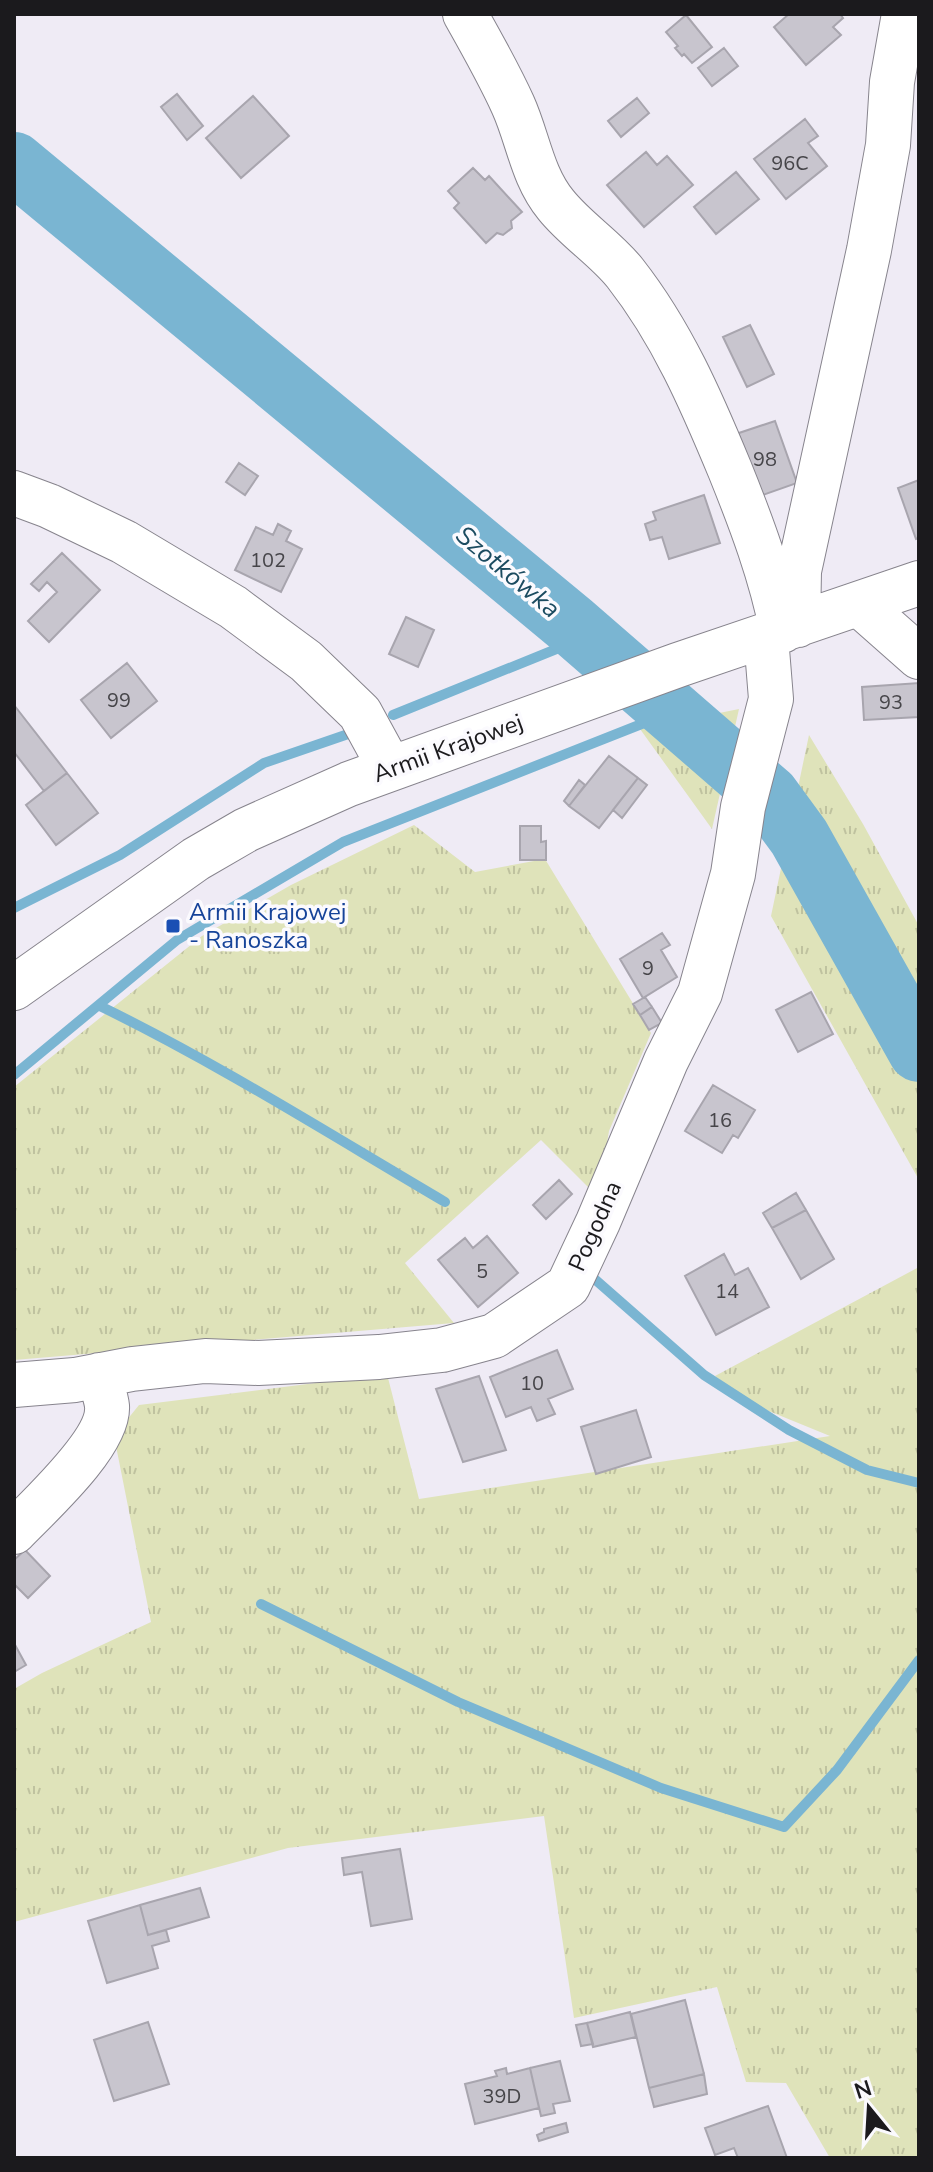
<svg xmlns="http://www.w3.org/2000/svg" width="933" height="2172" viewBox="0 0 933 2172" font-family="'Nunito Sans',sans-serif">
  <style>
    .grass { fill: url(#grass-tufts) }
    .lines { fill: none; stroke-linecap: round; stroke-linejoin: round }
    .stream { stroke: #7ab5d2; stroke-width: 10 }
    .river { stroke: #7ab5d2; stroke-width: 62 }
    .building { fill: #c8c5ce; stroke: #a8a5ae; stroke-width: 2 }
    .minor-casing { stroke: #87848d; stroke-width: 46 }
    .minor { stroke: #fff; stroke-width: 44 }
    .transit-dot { fill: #1a4fb4; stroke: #fbfafe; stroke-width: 3 }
    .labels { text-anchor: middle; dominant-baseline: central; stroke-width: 7; stroke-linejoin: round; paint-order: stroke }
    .number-label { font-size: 20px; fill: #464549 }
    .street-label { font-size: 24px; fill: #1b1a1d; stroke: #fbfafe }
    .transit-label { font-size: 24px; fill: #164399; stroke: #fbfafe; text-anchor: start }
    .water-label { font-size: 26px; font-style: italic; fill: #1b4b60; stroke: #fbfafe }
  </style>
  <defs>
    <pattern id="grass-tufts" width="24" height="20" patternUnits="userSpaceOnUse" patternTransform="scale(2)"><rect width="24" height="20" fill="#dfe3ba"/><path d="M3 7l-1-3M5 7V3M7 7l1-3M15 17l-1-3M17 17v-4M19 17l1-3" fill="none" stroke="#bfc29f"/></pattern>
  </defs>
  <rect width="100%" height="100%" fill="#efebf5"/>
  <path class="grass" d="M739 709 712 829 640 729Z
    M809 735 863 824 919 926V1180L771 916Z
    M414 825 475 872 545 859 651 1033 609 1131 600 1184 595 1194 541 1140 405 1263 454 1323 14 1360V1087L202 936 291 885Z
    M919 1267V2158H830L786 2083 746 2082 717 1987 574 2018 544 1816 288 1848 14 1922V1689L42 1673 151 1622 114 1436 139 1405 387 1374 419 1499 830 1436 754 1405 715 1376Z"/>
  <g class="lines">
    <path class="stream" d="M393 715 586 637
      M14 908 120 855 264 763 354 732
      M100 1006C219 1064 331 1135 445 1202
      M14 1075 177 940 343 842 672 712
      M590 1275 704 1375 789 1430 867 1470 919 1483
      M261 1604 458 1702 661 1788 784 1827 837 1770 919 1660"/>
    <path class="river" d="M14 163 572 625 769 796 799 837 919 1051"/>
  </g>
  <path class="building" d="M789 14H840L843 18 833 27 841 35 806 65 774 27Z
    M686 15 712 47 692 63 684 54 682 56 675 48 678 46 666 32Z
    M724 48 738 66 712 86 698 68Z
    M177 94 203 126 187 140 161 107Z
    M253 96 289 136 241 178 206 138Z
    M637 98 649 113 621 137 608 121Z
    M805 119 818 136 808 143 827 166 786 199 754 159Z
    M646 152 657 165 667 156 693 185 644 227 607 185Z
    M473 168 485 180 489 176 522 212 511 221 512 228 503 235 497 233 486 243 454 208 459 203 448 191Z
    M736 172 759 199 716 234 694 207Z
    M750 325 774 374 747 387 723 337Z
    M775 421 797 483 754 498 733 435Z
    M239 463 258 476 245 495 226 482Z
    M919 480V538L916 539 898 488Z
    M704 495 720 543 669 559 662 537 650 540 645 524 656 520 653 512Z
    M278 524 291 531 286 541 302 549 281 592 235 570 256 527 273 535Z
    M62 553 100 590 49 642 28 621 57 592 47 582 39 591 31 584Z
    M406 617 434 630 418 667 389 654Z
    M127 663 157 701 111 738 81 700Z
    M919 683V717L864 720 862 687Z
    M14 705 67 773 44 791 14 752Z
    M609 756 638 778 599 828 569 806Z
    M67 773 98 813 56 845 26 805Z
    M638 778 647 785 622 818 613 810Z
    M579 780 585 785 569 806 564 801Z
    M520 826H541V842L546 841V860H520Z
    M662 933 670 945 661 950 677 977 643 998 620 959Z
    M811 992 833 1034 798 1052 776 1010Z
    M645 997 652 1007 640 1015 633 1004Z
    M652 1007 662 1023 649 1030 640 1015Z
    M713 1085 755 1110 738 1138 733 1135 722 1153 685 1131Z
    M559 1180 572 1194 546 1219 533 1205Z
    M796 1193 806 1210 772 1228 763 1213Z
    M806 1210 834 1259 801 1279 772 1228Z
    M487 1236 518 1273 478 1307 438 1260 465 1238 473 1248Z
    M724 1254 735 1275 748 1268 769 1307 716 1335 685 1276Z
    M557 1350 573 1389 548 1399 555 1414 537 1421 531 1407 506 1417 490 1377Z
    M479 1376 506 1450 463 1462 436 1389Z
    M636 1410 651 1457 596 1474 581 1427Z
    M25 1550 50 1576 28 1598 14 1584V1560Z
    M14 1643 26 1665 14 1672Z
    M400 1849 412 1919 371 1926 362 1872 344 1875 342 1858Z
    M200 1888 209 1917 148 1935 140 1905Z
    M140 1905 148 1935 166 1930 169 1941 152 1946 158 1968 107 1983 88 1921Z
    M685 2000 704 2074 649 2088 631 2014Z
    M630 2012 636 2037 593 2047 587 2023Z
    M148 2022 169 2084 114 2101 94 2040Z
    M587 2023 593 2044 581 2046 576 2025Z
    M560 2061 570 2101 553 2104 555 2113 541 2116 530 2068Z
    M506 2068 507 2074 530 2068 539 2108 475 2124 465 2084 497 2076 495 2071Z
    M704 2074 707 2094 654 2107 649 2088Z
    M768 2106 787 2158H738L734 2148 715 2155 705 2128Z
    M566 2123 568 2132 539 2141 537 2135 544 2132V2129Z"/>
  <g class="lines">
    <defs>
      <path id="minor" d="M465 14C482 44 499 74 513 105 528 138 532 176 556 205 576 230 605 248 625 273 672 333 701 400 730 470 751 522 771 575 782 631
        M14 493 49 506 124 542 233 607 306 661 360 713 390 768
        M859 604 919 657
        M798 625 799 571 869 250 888 145 892 82 904 14
        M14 988 196 859 246 830 349 784 678 665 919 583
        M14 1385 75 1380 132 1369 205 1361 258 1363 379 1357 442 1350 494 1336 568 1286 598 1222 666 1061 700 993 733 874 743 807 771 699 766 637
        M14 1532C39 1506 110 1442 107 1406 106 1396 101 1385 99 1375"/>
    </defs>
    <use href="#minor" class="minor-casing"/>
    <use href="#minor" class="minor"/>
  </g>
  <rect class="transit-dot" x="165" y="918" width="16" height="16" rx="4"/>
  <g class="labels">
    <g class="number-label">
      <text x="790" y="163">96C</text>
      <text x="765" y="459">98</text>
      <text x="268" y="560">102</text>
      <text x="119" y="700">99</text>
      <text x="891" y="702">93</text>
      <text x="648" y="968">9</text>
      <text x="720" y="1120">16</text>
      <text x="482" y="1271">5</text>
      <text x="727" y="1291">14</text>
      <text x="532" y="1383">10</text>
      <text x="502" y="2096">39D</text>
    </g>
    <g class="street-label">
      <text transform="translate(448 748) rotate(-20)">Armii Krajowej</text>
      <text transform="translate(595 1226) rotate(-66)">Pogodna</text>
    </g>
    <g class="transit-label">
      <text x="189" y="912">Armii Krajowej<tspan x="189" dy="28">- Ranoszka</tspan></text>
    </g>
    <g class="water-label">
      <text transform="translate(508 572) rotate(40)">Szotkówka</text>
    </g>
  </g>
  <rect width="933" height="2172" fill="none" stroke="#1b1a1d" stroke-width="32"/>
  <g transform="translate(869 2108) rotate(342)" stroke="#fbfafe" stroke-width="6" paint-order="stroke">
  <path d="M0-6L14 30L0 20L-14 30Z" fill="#1b1a1d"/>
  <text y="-12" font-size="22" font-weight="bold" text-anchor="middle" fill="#1b1a1d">N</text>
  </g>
</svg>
